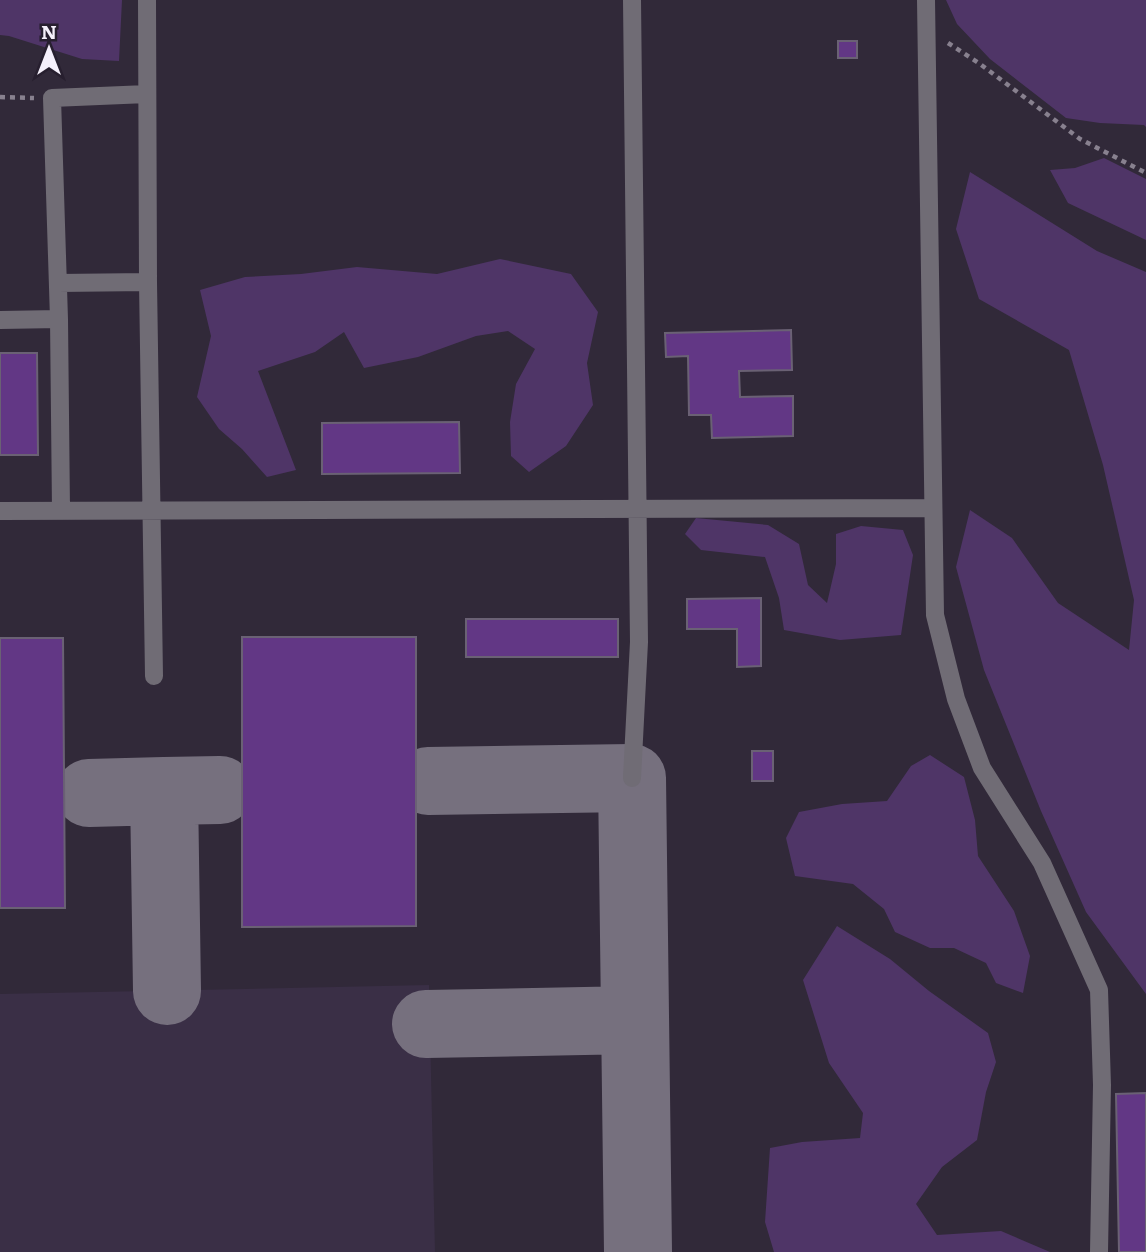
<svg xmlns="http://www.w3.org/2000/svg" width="1146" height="1252" viewBox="0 0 1146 1252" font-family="Literata,serif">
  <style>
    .built { fill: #3a2f46 }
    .green { fill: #4f3567 }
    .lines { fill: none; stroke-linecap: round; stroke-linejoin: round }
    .taxiway { stroke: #76707e; stroke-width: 68 }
    .building { fill: #623785; stroke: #6a6174; stroke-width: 2 }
    .path { stroke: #88818f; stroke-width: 4.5; stroke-dasharray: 5 5; stroke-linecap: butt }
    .minor { stroke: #706c75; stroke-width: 18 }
  </style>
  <rect width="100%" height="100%" fill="#312939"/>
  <path class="built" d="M429 985 435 1252H0V994Z"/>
  <path class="green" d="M0 0H122L119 61 82 59 9 36 0 35Z
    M946 0H1146V127L1144 125 1100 123 1066 118 990 59 957 24Z
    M1104 158 1146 179V240L1068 203 1050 170 1075 168Z
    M970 172 1097 251 1146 272V994L1086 912 1041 811 984 670 956 567 970 510 1012 538 1058 603 1129 650 1134 600 1103 465 1069 350 979 299 956 229Z
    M500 259 571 274 598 312 587 363 593 405 566 446 529 472 511 456 510 422 516 384 535 349 508 331 476 336 418 357 364 368 344 332 315 352 258 371 296 470 267 477 242 449 219 429 197 397 211 336 200 290 245 277 301 274 357 267 437 274Z
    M696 518 768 525 799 544 808 585 827 603 836 564V534L861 526 903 530 913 555 901 635 840 640 784 630 779 598 765 557 701 550 685 534Z
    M930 755 964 777 975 820 978 856 1014 911 1030 956 1023 993 996 983 986 963 954 948H930L895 932 884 909 853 884 795 876 786 838 799 812 842 804 887 801 911 766Z
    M837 926 890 959 929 991 988 1033 996 1062 986 1092 977 1140 942 1167 916 1204 937 1235 1001 1231 1050 1252H774L765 1222 770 1148 802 1142 860 1138 863 1113 829 1063 803 980Z"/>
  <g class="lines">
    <path class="taxiway" d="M428 781 632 778 638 1252
      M164 791 220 790
      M89 793 164 791 167 991
      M426 1024 635 1020"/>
  </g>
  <path class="building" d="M838 41H857V58H838Z
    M791 330 792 370 739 371 740 397 793 396V436L712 438 711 415H689L688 356 666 357 665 333Z
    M0 353H37L38 455H0Z
    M459 422 460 473 322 474V423Z
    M761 598V666L737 667V629H687V599Z
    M466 619H618V657H466Z
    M242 637H416V926L242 927Z
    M0 638H63L65 908H0Z
    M752 751H773V781H752Z
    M1146 1093V1252H1119L1116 1094Z"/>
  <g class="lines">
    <path class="path" d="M948 43 980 64 1080 139 1146 173
      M0 97 34 98"/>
    <path class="minor" d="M147 0 148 282 154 676
      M926 0 935 615 956 699 982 768 1042 863 1099 990 1102 1085 1099 1252
      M58 283 148 282
      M0 320 59 319
      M61 510 59 319 52 98 147 94
      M0 511 933 508
      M632 778 639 642 632 0"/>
  </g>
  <g transform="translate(49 49)" stroke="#271f2f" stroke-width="5" paint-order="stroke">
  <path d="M0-5L12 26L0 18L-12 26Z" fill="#f5f0fb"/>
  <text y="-10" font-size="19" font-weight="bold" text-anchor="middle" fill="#f5f0fb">N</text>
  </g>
</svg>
